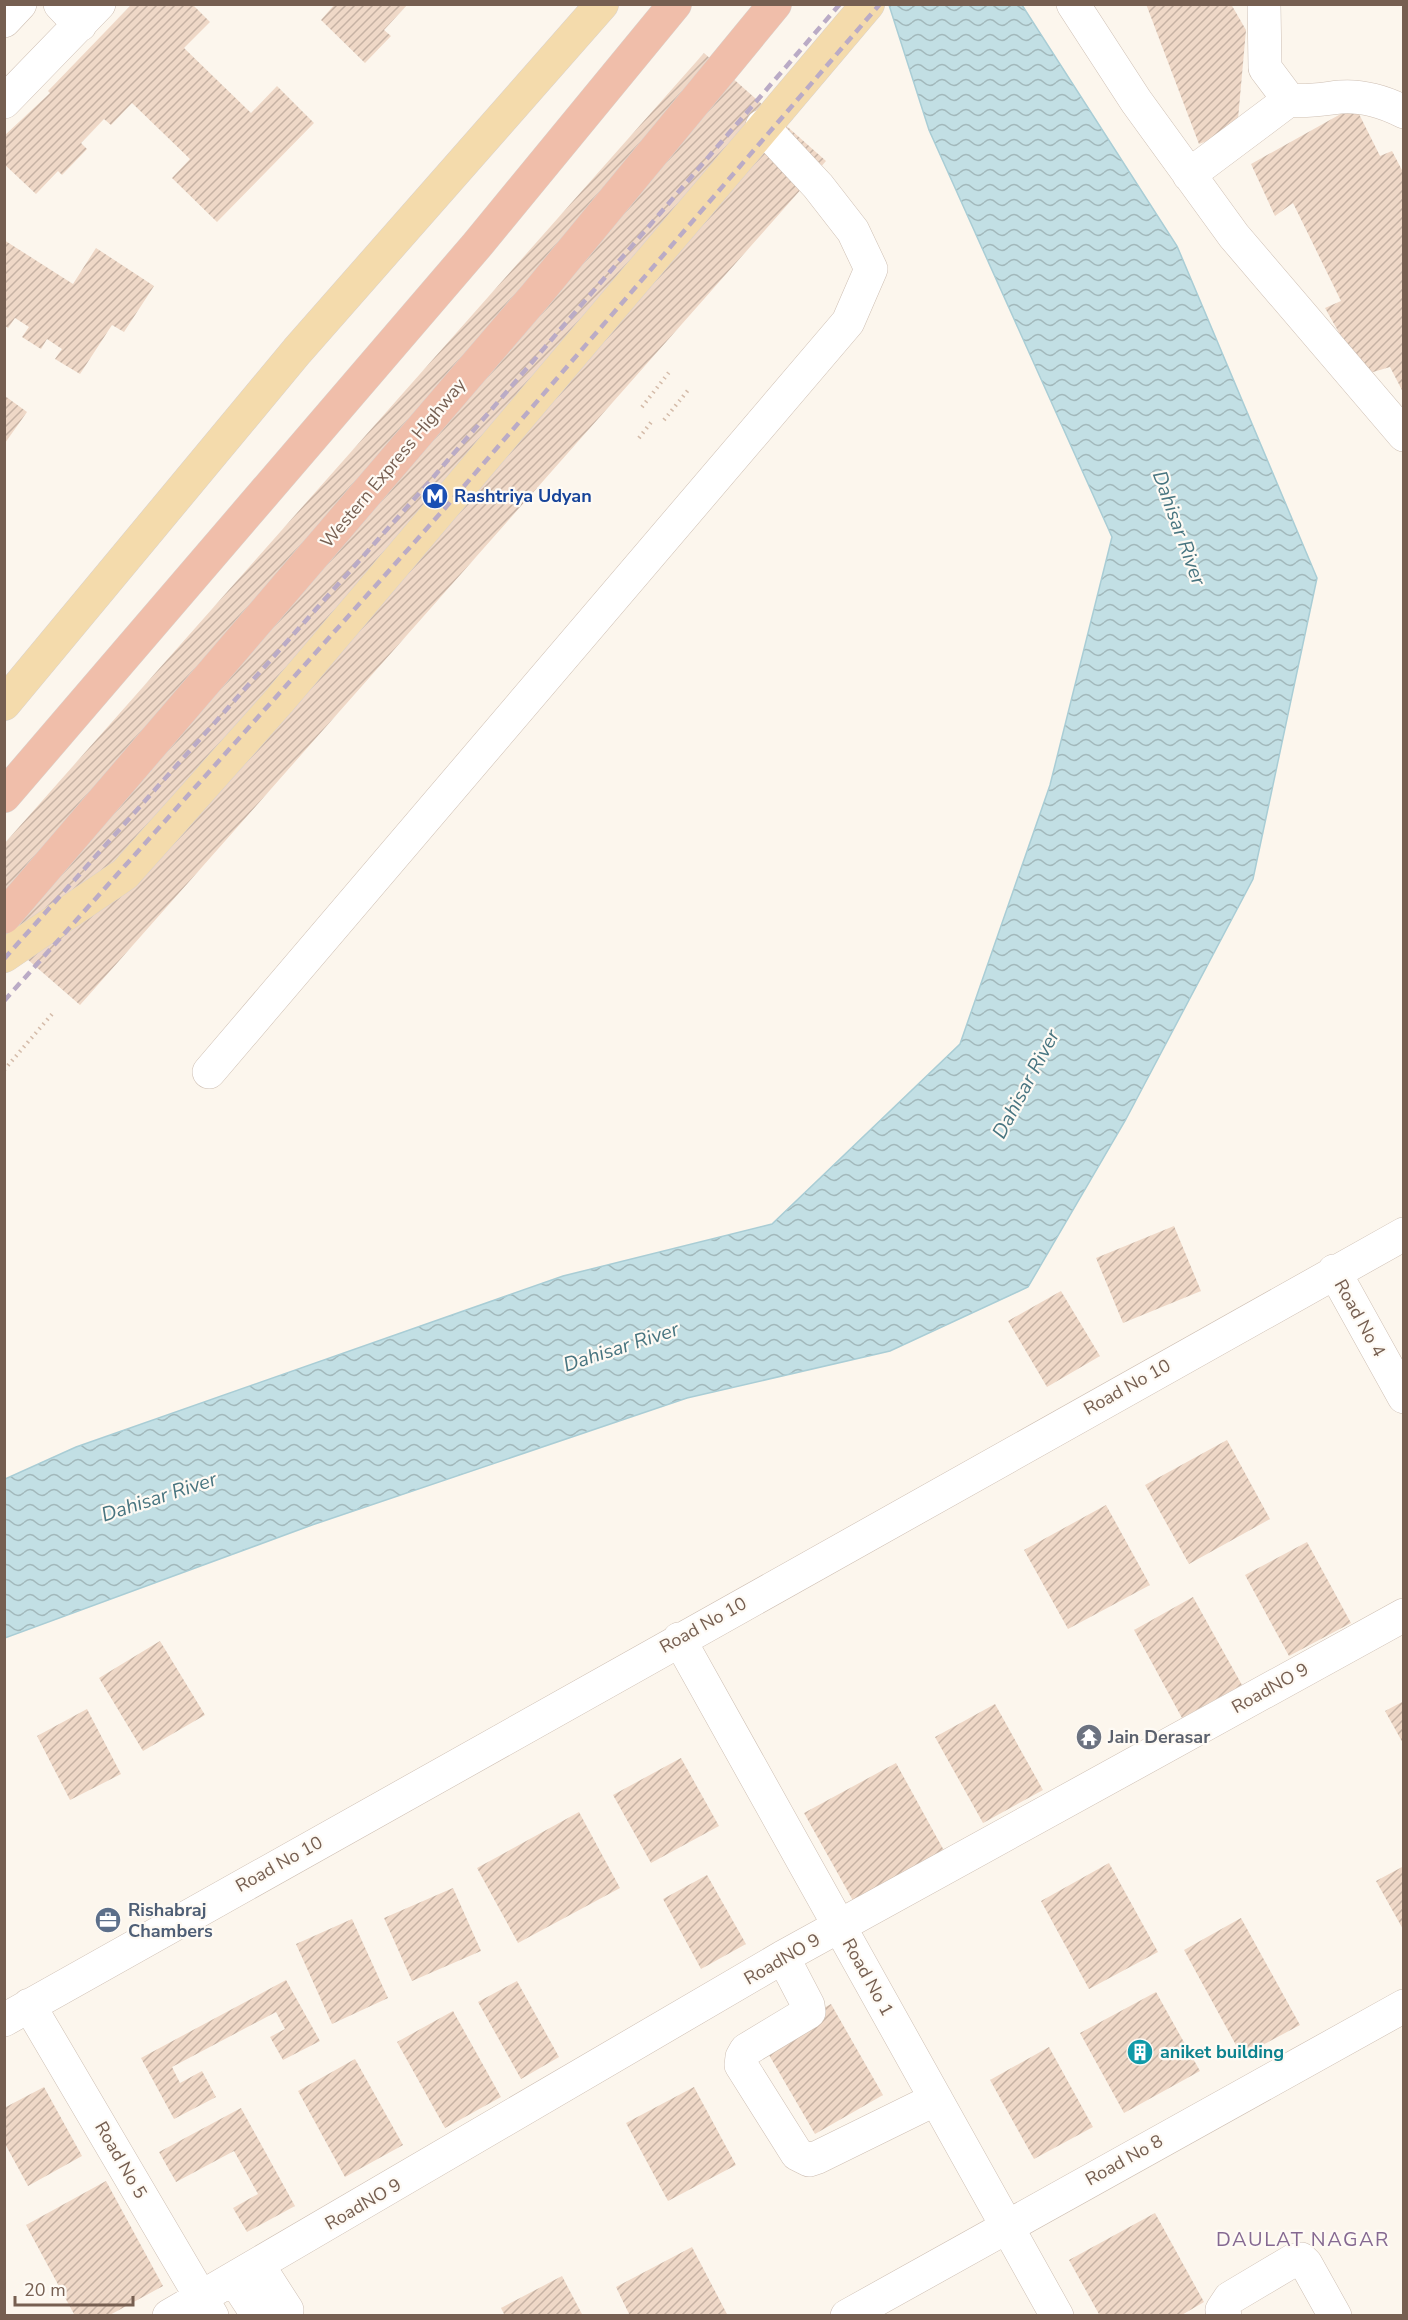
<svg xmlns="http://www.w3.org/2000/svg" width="1408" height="2320" viewBox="0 0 1408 2320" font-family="'Nunito Sans',sans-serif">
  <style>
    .water { fill: url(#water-waves); stroke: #a9cdd5; stroke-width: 1.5 }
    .building { fill: url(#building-hatch) }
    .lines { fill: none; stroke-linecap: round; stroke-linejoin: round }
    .minor-casing { stroke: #cebfb3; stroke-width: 34 }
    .major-casing { stroke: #d9d2ce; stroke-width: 34 }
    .highway-casing { stroke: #d9d2ce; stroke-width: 34 }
    .path { stroke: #d4bba9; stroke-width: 4; stroke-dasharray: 1.5 4.5; stroke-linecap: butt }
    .minor { stroke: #fff; stroke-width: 33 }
    .major { stroke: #f4dbac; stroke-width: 33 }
    .highway { stroke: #f0beaa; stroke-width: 33 }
    .rail { stroke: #baabc6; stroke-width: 4.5; stroke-dasharray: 9 6; stroke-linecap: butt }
    .labels { text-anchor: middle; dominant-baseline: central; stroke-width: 4.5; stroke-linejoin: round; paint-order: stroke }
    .street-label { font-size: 18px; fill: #765f51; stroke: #fefaf4 }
    .transit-label { font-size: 18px; font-weight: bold; fill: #164399; stroke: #fefaf4; text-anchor: start }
    .worship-label { font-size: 18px; font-weight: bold; fill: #5b616d; stroke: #fefaf4; text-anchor: start }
    .service-label { font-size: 18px; font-weight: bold; fill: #4e5e75; stroke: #fefaf4; text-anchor: start }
    .culture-label { font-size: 18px; font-weight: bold; fill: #0d838f; stroke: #fefaf4; text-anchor: start }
    .water-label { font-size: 20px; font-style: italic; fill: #487580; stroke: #fefaf4 }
    .neighbourhood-label { font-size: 20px; letter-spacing: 1.5px; fill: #856991; stroke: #fefaf4 }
  </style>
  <defs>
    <pattern id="water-waves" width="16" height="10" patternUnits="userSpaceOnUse" patternTransform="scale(1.5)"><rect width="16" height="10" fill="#c2dfe4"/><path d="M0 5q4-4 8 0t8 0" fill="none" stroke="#a2b8bb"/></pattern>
    <pattern id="building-hatch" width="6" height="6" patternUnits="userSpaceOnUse" patternTransform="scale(1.5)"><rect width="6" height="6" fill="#efd8c7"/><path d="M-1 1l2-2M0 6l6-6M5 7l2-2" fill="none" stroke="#c6b2a4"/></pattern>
  </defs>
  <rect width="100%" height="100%" fill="#fcf6ed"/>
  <path class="water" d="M889 5H1022L1177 246 1317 578 1253 879 1125 1121 1028 1287 890 1351 687 1398 312 1525 5 1638V1479L76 1447 563 1276 772 1224 960 1044 1050 785 1112 537 929 130Z"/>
  <path class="building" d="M132 4H192L210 22 184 48 251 113 277 86 314 123 217 222 172 178 190 159 132 103 111 125 104 119 81 143 87 149 62 175 58 171 36 194 4 164V136L50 93 48 91Z
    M335 4H408L384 30 391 36 365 63 321 20Z
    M1146 4H1231L1246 30 1237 130 1199 144Z
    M704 53 826 161 80 1005 4 939V844Z
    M1355 106 1380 156 1392 151 1404 174V394L1390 367 1363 375 1325 308 1341 301 1293 203 1275 216 1251 164Z
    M4 240 73 284 96 248 154 286 124 332 112 325 80 374 55 359 62 349 47 339 41 349 22 337 29 327 15 318 8 328 4 325Z
    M5 396 27 412 5 443Z
    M1174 1226 1201 1291 1123 1323 1096 1258Z
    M1061 1291 1100 1356 1047 1387 1008 1321Z
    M1227 1440 1270 1519 1189 1564 1145 1485Z
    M1106 1505 1150 1585 1068 1629 1024 1550Z
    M1307 1542 1351 1623 1289 1656 1245 1575Z
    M1193 1597 1242 1685 1182 1718 1134 1630Z
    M160 1641 205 1715 143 1751 99 1678Z
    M1404 1701V1745L1385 1711Z
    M995 1704 1043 1790 983 1823 935 1737Z
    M87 1709 121 1774 70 1800 37 1736Z
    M681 1758 719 1826 651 1863 613 1795Z
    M896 1763 947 1856 856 1906 804 1813Z
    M579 1812 620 1888 518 1943 477 1868Z
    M1109 1863 1158 1952 1089 1989 1041 1901Z
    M1404 1866V1931L1376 1881Z
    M707 1875 746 1944 701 1969 663 1899Z
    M453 1888 481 1951 412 1981 384 1918Z
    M1241 1918 1300 2025 1242 2056 1184 1950Z
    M352 1919 388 1998 332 2024 296 1944Z
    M286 1980 320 2041 283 2060 270 2037 285 2029 276 2012 172 2067 180 2083 202 2071 216 2097 174 2119 141 2058Z
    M517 1981 559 2057 521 2079 478 2002Z
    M1156 1992 1200 2071 1124 2113 1080 2033Z
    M831 2004 883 2095 815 2134 762 2043Z
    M453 2011 501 2097 445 2128 397 2042Z
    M1049 2047 1093 2127 1034 2159 990 2080Z
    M355 2059 403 2145 345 2177 298 2091Z
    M44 2087 82 2156 28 2186 4 2142V2108Z
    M694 2087 736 2165 668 2201 626 2123Z
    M241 2108 295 2206 247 2232 233 2208 258 2194 234 2151 176 2182 159 2152Z
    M106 2181 163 2286 108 2316H75L26 2225Z
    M1155 2213 1204 2302 1180 2316H1100L1069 2260Z
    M692 2247 728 2316H630L616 2287Z
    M562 2276 583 2316H505L501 2308Z"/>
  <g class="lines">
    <defs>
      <path id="minor" d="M60 4 80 25
        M1073 4 1136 101 1234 236 1404 435
        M1264 4 1265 68 1289 100C1308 102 1322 99 1340 97 1361 95 1385 102 1404 112
        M4 21 20 4
        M4 102 99 4
        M1189 175 1289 100
        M209 1072 848 322 871 269 853 231 818 186 762 126
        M1334 1271 1404 1397
        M679 1639 1057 2316
        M783 1957 808 2005 809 2012 746 2050 742 2057 741 2065 797 2154 809 2160 818 2157 936 2099
        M29 2005 212 2316
        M4 2020 1404 1234
        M258 2265 287 2310
        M234 2279 255 2311
        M169 2316 783 1957 1404 1615
        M847 2316 1404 2006
        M1225 2316 1222 2310 1230 2298 1294 2260 1301 2259 1306 2264 1335 2316"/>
      <path id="major" d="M4 704 297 351 602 4
        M4 956 125 874 279 701 868 4"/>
      <path id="highway" d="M4 796 477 245 675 4
        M4 917 536 295 775 4"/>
    </defs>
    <use href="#minor" class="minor-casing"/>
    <use href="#major" class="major-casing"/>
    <use href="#highway" class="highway-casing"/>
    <path class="path" d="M642 407 670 371
      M664 420 689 389
      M639 438 652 421
      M4 1070 53 1013"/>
    <use href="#minor" class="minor"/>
    <use href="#major" class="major"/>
    <use href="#highway" class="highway"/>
    <path class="rail" d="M4 959 424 488 840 4
      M4 1001 446 507 880 4"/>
  </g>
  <defs>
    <symbol id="metro-disc" viewBox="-11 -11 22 22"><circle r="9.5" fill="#1a4fb4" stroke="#fefaf4"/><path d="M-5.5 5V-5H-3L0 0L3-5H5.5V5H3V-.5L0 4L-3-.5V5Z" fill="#fff"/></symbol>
    <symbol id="temple-disc" viewBox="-11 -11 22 22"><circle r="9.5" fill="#6b7280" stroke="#fefaf4"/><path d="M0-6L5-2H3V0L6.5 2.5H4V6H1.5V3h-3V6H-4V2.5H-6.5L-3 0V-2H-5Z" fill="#fff"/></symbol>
    <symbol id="office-disc" viewBox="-11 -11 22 22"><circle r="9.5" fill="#5c6f8a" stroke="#fefaf4"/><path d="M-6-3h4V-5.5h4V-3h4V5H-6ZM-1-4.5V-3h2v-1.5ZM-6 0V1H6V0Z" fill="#fff"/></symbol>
    <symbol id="building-disc" viewBox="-11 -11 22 22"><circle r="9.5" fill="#0f9aa8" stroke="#fefaf4"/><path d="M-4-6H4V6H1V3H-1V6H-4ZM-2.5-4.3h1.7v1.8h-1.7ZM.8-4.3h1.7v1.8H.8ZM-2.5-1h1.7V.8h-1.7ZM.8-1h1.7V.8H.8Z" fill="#fff"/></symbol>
  </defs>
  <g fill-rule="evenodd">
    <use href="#metro-disc" x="420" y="481" width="30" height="30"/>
    <use href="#temple-disc" x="1074" y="1722" width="30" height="30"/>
    <use href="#office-disc" x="93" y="1905" width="30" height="30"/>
    <use href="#building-disc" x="1125" y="2037" width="30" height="30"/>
  </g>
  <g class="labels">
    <g class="street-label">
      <text transform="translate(393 463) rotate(-50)">Western Express Highway</text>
      <text transform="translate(1360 1318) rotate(61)">Road No 4</text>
      <text transform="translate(1127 1387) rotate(-29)">Road No 10</text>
      <text transform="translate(703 1625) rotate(-29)">Road No 10</text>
      <text transform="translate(1270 1688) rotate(-29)">RoadNO 9</text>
      <text transform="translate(279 1864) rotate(-29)">Road No 10</text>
      <text transform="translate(782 1959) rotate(-30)">RoadNO 9</text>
      <text transform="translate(868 1977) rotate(61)">Road No 1</text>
      <text transform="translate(121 2160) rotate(60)">Road No 5</text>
      <text transform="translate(1124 2160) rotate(-29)">Road No 8</text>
      <text transform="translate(363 2204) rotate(-30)">RoadNO 9</text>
    </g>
    <g class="transit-label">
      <text x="454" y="496">Rashtriya Udyan</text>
    </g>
    <g class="worship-label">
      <text x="1108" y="1737">Jain Derasar</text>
    </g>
    <g class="service-label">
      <text x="128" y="1910">Rishabraj<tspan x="128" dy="21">Chambers</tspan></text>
    </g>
    <g class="culture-label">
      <text x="1160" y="2052">aniket building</text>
    </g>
    <g class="water-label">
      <text transform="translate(1179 528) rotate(70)">Dahisar River</text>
      <text transform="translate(1026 1084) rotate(-62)">Dahisar River</text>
      <text transform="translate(621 1347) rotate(-18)">Dahisar River</text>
      <text transform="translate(159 1497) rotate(-18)">Dahisar River</text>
    </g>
    <g class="neighbourhood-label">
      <text x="1303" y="2239">DAULAT NAGAR</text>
    </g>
  </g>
  <rect width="1408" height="2320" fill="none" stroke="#765f51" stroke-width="12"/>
  <path d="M15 2296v9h118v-9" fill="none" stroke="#765f51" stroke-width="3"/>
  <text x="24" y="2296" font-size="18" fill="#765f51" stroke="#fefaf4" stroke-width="4.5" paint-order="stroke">20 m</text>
</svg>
